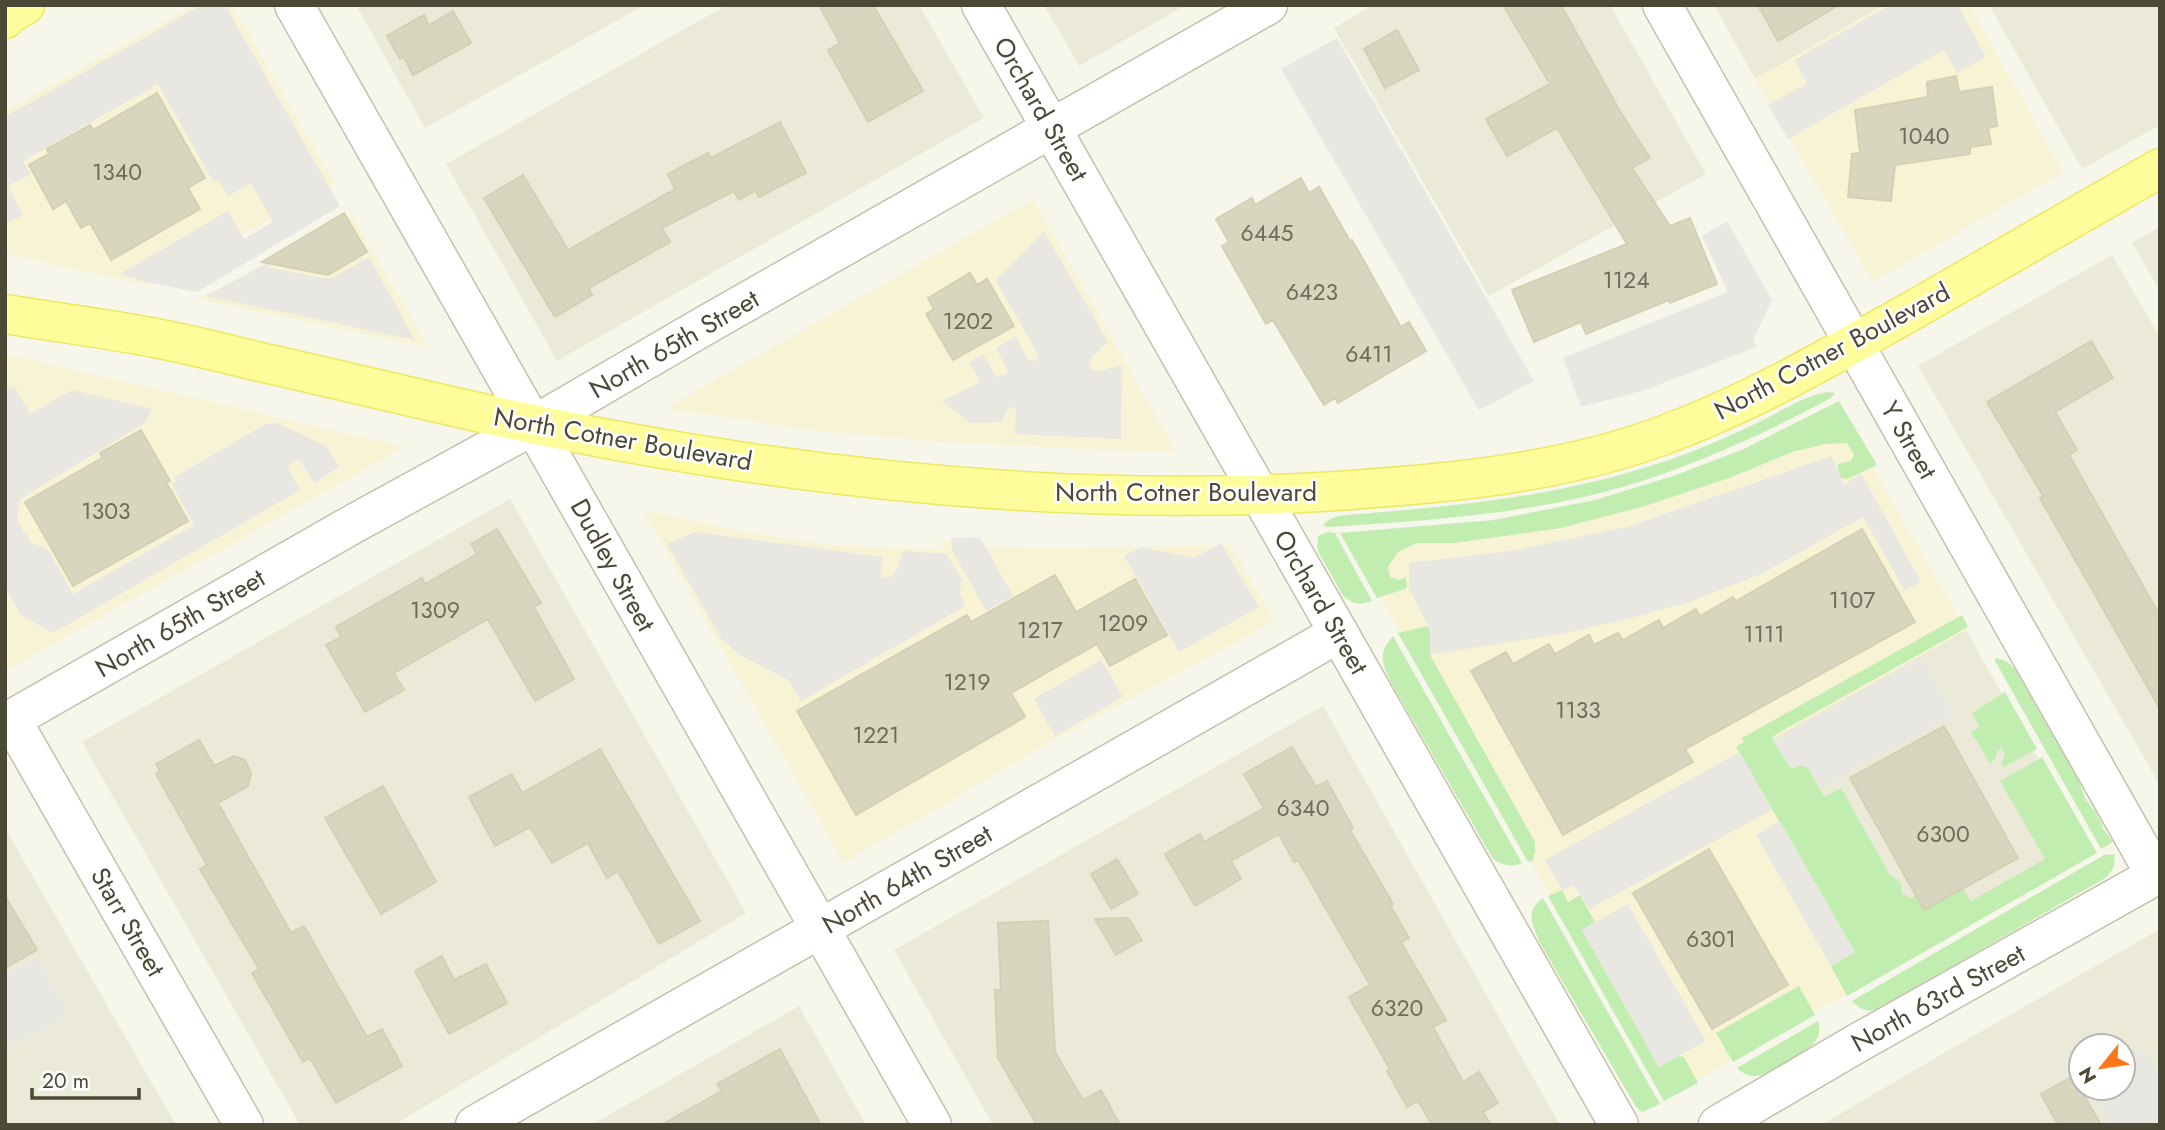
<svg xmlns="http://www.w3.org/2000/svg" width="2165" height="1130" viewBox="0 0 2165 1130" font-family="Jost,sans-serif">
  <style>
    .residential { fill: #ebead8; fill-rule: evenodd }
    .commercial { fill: #f9f3d5 }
    .green { fill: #c2edb1 }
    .parking { fill: #e8e7e2 }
    .building { fill: #d9d6bf; stroke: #d5d0b1; stroke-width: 2 }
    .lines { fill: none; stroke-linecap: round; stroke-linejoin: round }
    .minor-casing { stroke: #c3c1ac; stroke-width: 41 }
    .major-casing { stroke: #eee861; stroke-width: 41 }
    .minor { stroke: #fff; stroke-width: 38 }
    .major { stroke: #fffc9b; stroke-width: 38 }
    .labels { text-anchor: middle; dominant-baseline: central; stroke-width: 5; stroke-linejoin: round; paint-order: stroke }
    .number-label { font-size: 23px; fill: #6f6c59 }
    .street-label { font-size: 26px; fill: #4c4937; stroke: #fff }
  </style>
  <rect width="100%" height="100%" fill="#f6f6eb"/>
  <path class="residential" d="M356 5H645L425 128Z
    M727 5H919L984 118 557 361 446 164Z
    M1044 5H1186L1079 66Z
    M1373 5H1610L1706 174 1489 296 1334 28Z
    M1714 5H1884L1755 79Z
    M1989 5H2160V125L2082 169Z
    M2160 227V291L2132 243Z
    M2112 255 2160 337V785L1918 366Z
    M510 499 746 913 394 1125H300L82 742Z
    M1966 630 2091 852 1877 976 1748 752Z
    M1323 706 1560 1125H993L894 950Z
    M5 828 176 1125H5Z
    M2160 929V1125H1821L1949 1050ZM2081 1046H2123V1088H2081Z
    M799 1006 866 1125H591Z"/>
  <path class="commercial" d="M195 5H232L335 184 149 286 5 253V111Z
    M1884 5H1969L2063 172 1873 282 1755 79Z
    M1033 199 1176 451 1104 450 931 441 812 430 666 408Z
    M352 216 428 347 199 299 267 263Z
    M5 354 405 447 5 671Z
    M1839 408 1966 630 1748 753 1877 976 1665 1099 1350 543 1447 534 1659 490Z
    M643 510 740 531 832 545 945 550 938 540 980 546 1039 548 1231 546 1275 621 1050 742 844 863Z"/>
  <path class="green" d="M1828 392 1835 393 1831 398C1766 433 1698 464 1626 486 1530 514 1427 521 1327 527L1323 525 1330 519 1338 516C1441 507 1537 500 1637 470 1677 459 1717 442 1755 424 1776 414 1805 395 1828 392Z
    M1839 401 1877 465 1847 479 1841 478 1838 470V464L1851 461 1854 454 1847 443 1825 444 1792 452 1732 477 1645 506 1561 528 1454 543H1417L1398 552 1388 567 1390 577 1399 580 1406 577 1407 586 1405 589 1377 598 1340 533 1494 520 1595 500 1673 476 1744 449Z
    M1327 532 1335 533 1372 601 1361 604 1354 603 1343 596 1319 553 1317 547 1318 536Z
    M1962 615 1968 627 1775 735 1772 738 1791 769 1800 765 1808 767 1824 797 1841 788 1890 875 1901 883 1902 894 1910 898 1916 896 1924 910 1963 888 1971 901 2045 859 2000 781 2042 757 2097 853 1847 996 1831 966 1855 952 1736 747 1744 742 1742 738Z
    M1427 626 1430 630V655L1535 842V853L1533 857 1534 860 1528 862 1398 633Z
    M1393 636 1522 863C1511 868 1503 865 1493 859L1392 684C1382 665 1377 653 1393 636Z
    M1996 658 2006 661 2015 669 2079 781 2085 798 2093 809H2094L2103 826 2102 827 2113 842 2101 849 1994 659Z
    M2005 692 2037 749 2004 767 2001 763 2005 755 2002 748 1997 750 1996 758 1990 764 1971 731 1977 729 1979 726 1972 713Z
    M2115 854 2114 867 2107 877 1880 1008C1869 1013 1860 1010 1852 1001L2104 855Z
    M1562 890 1568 902 1580 895 1595 922 1582 930 1659 1067 1679 1056 1684 1057 1698 1083 1664 1101 1548 896Z
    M1543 898 1660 1104 1642 1112 1636 1107 1540 943C1533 926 1524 911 1543 898Z
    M1799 986 1815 1015 1733 1062 1716 1033Z
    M1818 1021C1820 1029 1820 1035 1815 1042 1810 1050 1766 1076 1757 1076 1749 1077 1742 1073 1737 1068Z"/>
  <path class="parking" d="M202 5H225L340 206 197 292 142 281 120 274 228 211 244 239 273 222 251 183 228 196 218 180 214 183 158 84 23 161 31 174 8 186 23 215 5 224V117Z
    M1890 5H1958L1986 57 1957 73 1944 50 1788 139 1768 105 1807 83 1794 60Z
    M1337 38 1534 381 1479 410 1281 69Z
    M1727 221 1772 300 1753 340 1757 347 1645 390 1581 407 1563 358 1728 292 1702 236Z
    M1044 231 1108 342 1091 358 1089 365 1092 370 1100 371 1122 365 1121 439 1015 434 1016 410 1014 407 1009 408 1006 411 1002 422 970 423 942 401 978 383 980 381 969 363 983 354 994 373 998 377 1006 374 1008 371 996 348 1016 336 1028 360 1034 361 1037 358 1038 354 996 281Z
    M369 257 415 340 206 296 267 263 270 268 330 279Z
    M14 386 30 414 72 390 152 409 145 423 20 499 17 520 31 543 47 548 73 594 194 525 172 484 177 482 173 478 266 424 277 423 326 446 339 467 314 483 299 459 287 466 300 490 53 633 21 615 5 587V391Z
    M1832 456 1844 485 1861 473 1921 582 1905 591 1863 517 1761 574 1689 602 1627 619 1571 632 1430 655V630L1409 588V563L1511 551 1627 527Z
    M695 532 883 557 880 574 883 578 890 577 897 570 903 551 946 554 962 578 960 592 965 606 801 701 788 680 739 654 722 640 667 544Z
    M980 537 1013 596 986 611 952 550 951 538Z
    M1221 543 1259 607 1179 652 1124 556 1141 547 1194 558Z
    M1921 658 1953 714 1819 788 1808 767 1800 765 1791 769 1774 741Z
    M1101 660 1123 697 1055 736 1034 699Z
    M1740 752 1772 810 1589 909 1576 888 1573 886 1562 890 1545 860Z
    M1780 821 1855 952 1831 966 1756 835Z
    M1628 904 1706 1041 1659 1067 1582 930Z
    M36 958 69 1014 5 1049V976Z
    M2144 1049 2160 1077V1125H2109L2089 1088H2123V1059Z"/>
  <path class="building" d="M819 5H873L923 91 868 122 828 50 840 43Z
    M1503 5H1561L1621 113 1650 158 1632 168 1670 226 1690 218 1717 284 1670 303 1669 300 1586 334 1581 322 1534 342 1512 290 1627 244 1557 128 1507 156 1486 119 1550 84Z
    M1758 5H1839L1778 41Z
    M453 11 471 43 413 75 404 57 400 59 387 36 424 15 429 25Z
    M1397 30 1419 70 1385 88 1364 49Z
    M1956 76 1959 92 1992 87 1997 126 1988 128 1991 144 1970 147V154L1895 165 1891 201 1848 197 1852 154 1860 153 1855 110 1928 97 1927 82Z
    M157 93 205 178 188 188 200 209 111 260 90 223 81 228 66 201 53 209 29 165 49 154 47 149 90 125 93 130Z
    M780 122 806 173 759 197 755 191 739 200 734 191 662 228 670 242 589 288 592 295 555 317 484 198 523 175 568 250 675 189 668 174 708 153 711 158Z
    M1301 178 1309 193 1319 187 1350 241 1352 240 1401 327 1409 322 1426 351 1338 403 1335 398 1324 405 1273 320 1266 324 1222 246 1229 242 1216 219 1252 198 1255 205Z
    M344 213 367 252 328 275 262 262Z
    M970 273 977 285 987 279 1014 326 953 360 926 314 934 309 928 298Z
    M2091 341 2113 378 2055 412 2077 450 2069 455 2160 616V709L2040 498 2043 496 1987 402Z
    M141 430 170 481 166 482 188 521 73 586 25 502 102 458 100 453Z
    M497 529 541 603 534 607 574 679 535 701 488 619 394 673 404 690 365 712 326 645 341 637 336 627 422 578 425 584 477 554 471 544Z
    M1862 529 1915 622 1685 749 1693 762 1563 835 1471 671 1506 652 1513 664 1549 644 1555 654 1589 635 1594 645 1618 633 1623 640 1659 620 1663 628 1696 609 1700 616 1733 597 1736 601Z
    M1055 575 1076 612 1135 579 1167 635 1110 666 1097 644 1011 693 1025 717 856 815 797 711 967 615 971 622Z
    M1944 726 2018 858 1924 910 1850 778Z
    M199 740 214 766 234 756 245 760 251 773 248 786 218 803 291 933 304 926 367 1037 382 1029 402 1066 336 1103 310 1058 303 1062 264 994 252 973 259 969 200 869 207 865 156 774 160 772 156 764Z
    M1292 747 1316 787 1327 781 1353 828 1350 830 1393 904 1390 905 1409 938 1401 942 1446 1020 1433 1027 1463 1082 1479 1072 1498 1103 1483 1112 1491 1125H1432L1418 1101 1407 1107 1387 1071 1390 1069 1349 997 1370 985 1298 860 1294 862 1279 834 1231 861 1241 879 1195 906 1165 854 1200 834 1204 842 1264 808 1244 774Z
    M600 749 700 921 659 944 618 871 607 878 588 843 552 863 530 827 495 846 469 797 512 774 522 793Z
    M383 786 436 882 381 914 325 818Z
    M1709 849 1788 985 1712 1029 1633 893Z
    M1117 859 1138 894 1111 909 1091 874Z
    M5 896 37 950 5 968Z
    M1128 918 1142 940 1116 955 1095 919Z
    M1048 921 1055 1052 1083 1100 1101 1090 1120 1125H1037L998 1058 995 990H1001L998 923Z
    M442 956 454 980 486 964 507 1003 449 1034 415 971Z
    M780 1049 821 1125H661L722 1091 717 1084Z
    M2073 1076 2101 1125H2058L2041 1094Z"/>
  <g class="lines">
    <defs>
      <path id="minor" d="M294 5 932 1125
        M981 5 1619 1125
        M1662 5 2156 876
        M11 719 244 1125
        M5 723 355 523 534 425 711 322 1268 5
        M475 1125 1339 633
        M1718 1125 1854 1045 2160 873"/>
      <path id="major" d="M5 19 8 15 25 5
        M5 314C53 322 102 328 150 337 187 344 224 353 260 362 381 389 502 420 624 442 853 484 1087 505 1320 492 1430 485 1548 476 1653 439 1746 406 1830 357 1915 309 1997 262 2078 215 2160 168"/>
    </defs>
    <use href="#minor" class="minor-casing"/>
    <use href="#major" class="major-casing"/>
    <use href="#minor" class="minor"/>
    <use href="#major" class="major"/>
  </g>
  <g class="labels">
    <g class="number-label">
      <text x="1924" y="136">1040</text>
      <text x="117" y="172">1340</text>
      <text x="1267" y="233">6445</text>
      <text x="1626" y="280">1124</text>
      <text x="1312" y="292">6423</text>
      <text x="968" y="321">1202</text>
      <text x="1369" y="354">6411</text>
      <text x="106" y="511">1303</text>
      <text x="1852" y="600">1107</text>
      <text x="435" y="610">1309</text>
      <text x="1123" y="623">1209</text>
      <text x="1040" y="630">1217</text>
      <text x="1764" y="634">1111</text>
      <text x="967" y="682">1219</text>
      <text x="1578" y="710">1133</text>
      <text x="876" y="735">1221</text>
      <text x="1303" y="808">6340</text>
      <text x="1943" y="834">6300</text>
      <text x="1711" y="939">6301</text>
      <text x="1397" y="1008">6320</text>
    </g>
    <g class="street-label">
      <text transform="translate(1041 109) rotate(60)">Orchard Street</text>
      <text transform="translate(674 344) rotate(-30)">North 65th Street</text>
      <text transform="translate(1832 351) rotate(-28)">North Cotner Boulevard</text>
      <text transform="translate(623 439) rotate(10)">North Cotner Boulevard</text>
      <text transform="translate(1909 440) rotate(60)">Y Street</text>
      <text x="1186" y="492">North Cotner Boulevard</text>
      <text transform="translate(613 565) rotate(61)">Dudley Street</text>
      <text transform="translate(1321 602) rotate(60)">Orchard Street</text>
      <text transform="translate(180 623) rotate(-30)">North 65th Street</text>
      <text transform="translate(907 879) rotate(-30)">North 64th Street</text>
      <text transform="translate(128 922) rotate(60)">Starr Street</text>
      <text transform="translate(1938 998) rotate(-29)">North 63rd Street</text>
    </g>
  </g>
  <rect width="2165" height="1130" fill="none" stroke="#4c4937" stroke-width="14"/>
  <g transform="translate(2102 1067) rotate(240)"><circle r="33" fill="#ffffff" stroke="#b7b6af" stroke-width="2"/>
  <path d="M0-5L12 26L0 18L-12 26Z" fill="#ff7719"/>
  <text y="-10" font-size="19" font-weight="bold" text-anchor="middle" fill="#4c4937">N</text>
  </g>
  <path d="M32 1088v10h107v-10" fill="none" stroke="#4c4937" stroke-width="3.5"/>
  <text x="42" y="1088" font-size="21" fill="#4c4937" stroke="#ffffff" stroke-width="5" paint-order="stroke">20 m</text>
</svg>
